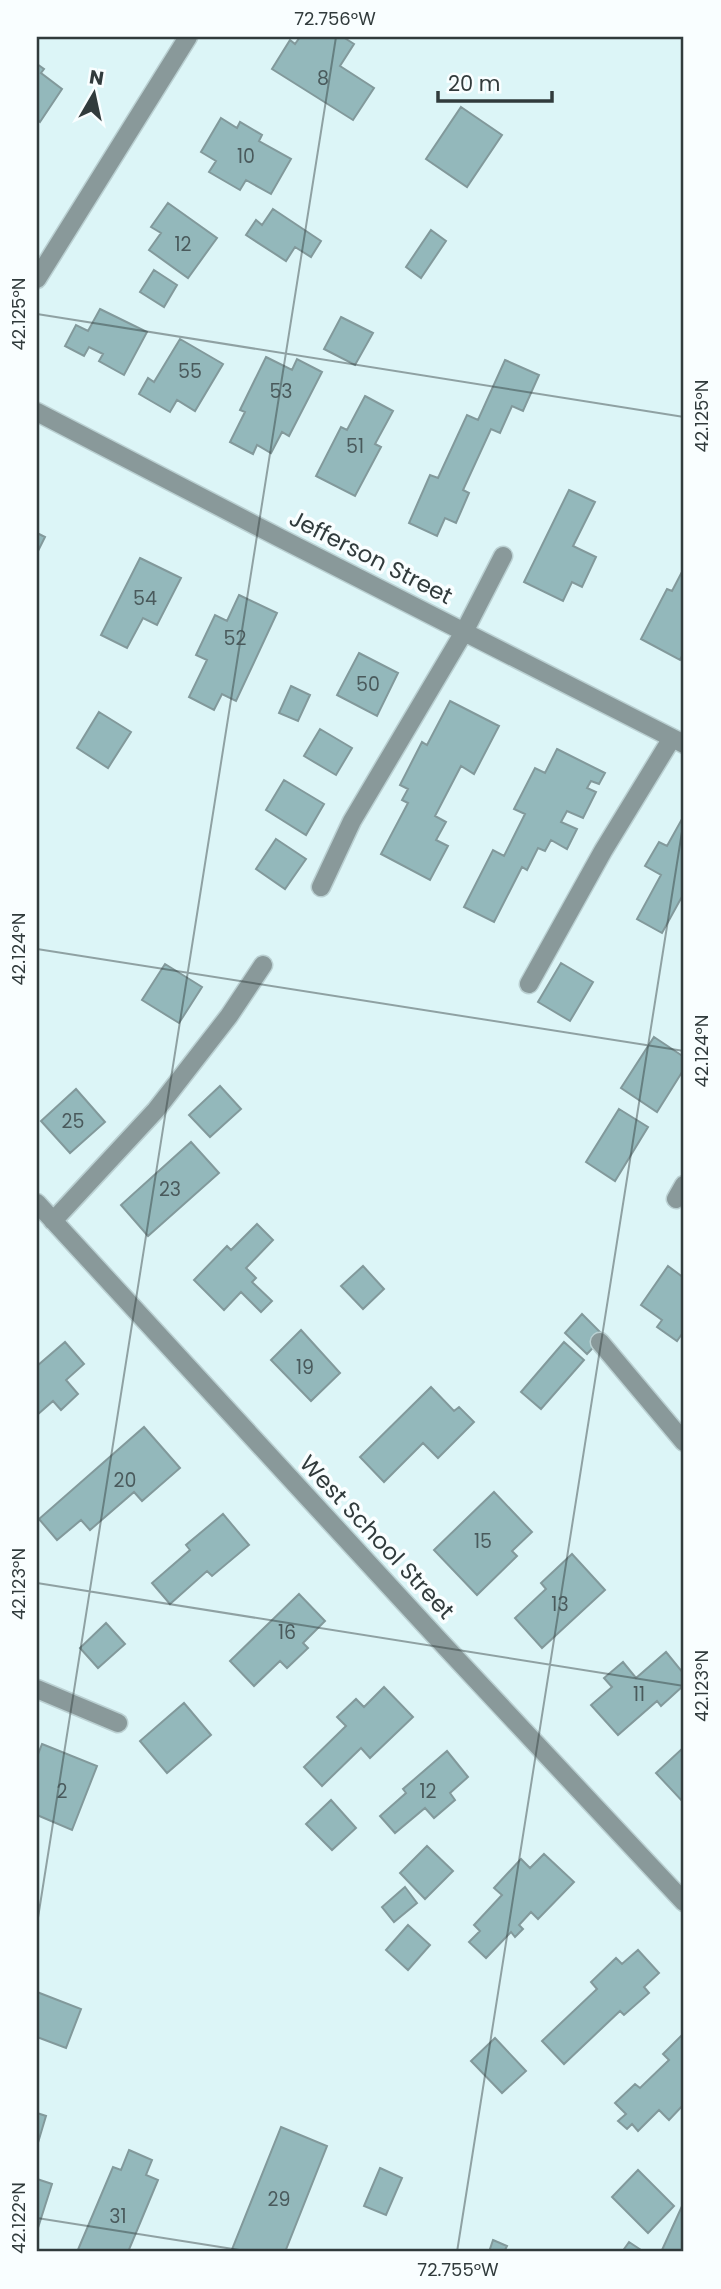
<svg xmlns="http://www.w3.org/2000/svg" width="721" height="2289" viewBox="0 0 721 2289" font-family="Poppins,sans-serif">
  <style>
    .building { fill: #93b8bb; stroke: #82999b; stroke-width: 2 }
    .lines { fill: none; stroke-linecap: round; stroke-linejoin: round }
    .minor-casing { stroke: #bad0d2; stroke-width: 21 }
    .minor { stroke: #89999a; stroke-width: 18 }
    .ticks { fill: none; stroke: #313b3c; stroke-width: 2; stroke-opacity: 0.45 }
    .labels { text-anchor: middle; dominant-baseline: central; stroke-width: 7; stroke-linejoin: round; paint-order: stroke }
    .number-label { font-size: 19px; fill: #4a5a5c }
    .street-label { font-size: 23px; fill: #313b3c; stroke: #f9feff }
    .neatline { fill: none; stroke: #313b3c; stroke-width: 2.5 }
    .ticks-label { font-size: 18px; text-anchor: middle; fill: #313b3c }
  </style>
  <rect width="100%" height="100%" fill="#dcf5f7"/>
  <path class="building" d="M300 37H343L354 44 340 66 374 88 353 120 272 69 290 40 295 44Z
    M37 64 44 69 41 73 62 89 40 122 37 119Z
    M461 107 502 135 467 187 426 159Z
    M221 118 237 128 240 122 262 135 259 141 291 159 271 194 246 180 240 190 209 172 216 161 201 152Z
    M168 203 217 238 188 278 149 250 161 233 151 227Z
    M273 209 321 241 311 257 295 247 286 261 246 235 256 220 262 225Z
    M431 230 446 241 421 278 406 267Z
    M154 270 177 285 164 307 140 292Z
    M100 309 147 332 124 375 99 361 103 354 89 347 84 356 65 346 76 325 88 331Z
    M341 317 373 333 355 365 324 349Z
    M180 339 223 364 195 411 177 400 170 412 139 394 148 378 154 382Z
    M266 357 292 370 297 359 322 372 289 436 282 432 271 453 257 445 253 454 230 442 245 412 240 410Z
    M505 360 539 375 523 411 512 406 500 433 491 429 463 490 469 493 456 523 445 518 437 536 409 523 430 475 438 478 467 415 478 420Z
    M365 396 393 411 375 444 381 447 355 496 316 476 341 427 347 430Z
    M569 490 595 502 573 546 596 557 582 587 572 582 563 601 524 582Z
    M37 533 45 537 37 553Z
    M140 558 181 578 157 625 143 618 127 648 101 635Z
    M684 568V652L680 660 641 639 667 589 672 591Z
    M239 595 277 613 236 701 222 694 214 710 189 697 207 660 196 655 215 615 227 621Z
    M359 653 398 673 377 716 337 695Z
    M291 686 310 695 298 721 279 713Z
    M450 701 499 726 474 774 461 766 435 816 446 822 436 840 448 846 430 880 381 854 408 803 402 800 408 789 400 785 422 742 427 745Z
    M99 712 131 732 108 768 77 748Z
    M320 729 352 748 336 775 304 756Z
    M557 749 605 773 599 784 591 781 587 788 596 792 583 818 567 811 561 822 577 829 567 849 551 840 545 851 538 848 527 870 522 867 494 922 464 907 493 850 504 856 525 814 514 809 535 768 545 773Z
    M284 780 324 804 306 835 266 810Z
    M682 819 684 820V893L662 933 637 919 661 875 645 866 659 842 667 846Z
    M276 839 306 859 285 889 256 869Z
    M561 963 593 982 570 1021 538 1002Z
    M165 964 202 987 179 1023 142 1000Z
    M654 1037 684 1057V1069L657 1112 621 1088Z
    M220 1086 241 1109 210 1137 189 1115Z
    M76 1089 105 1122 70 1153 41 1121Z
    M619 1109 648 1127 615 1181 586 1162Z
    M191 1142 219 1173 148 1236 121 1205Z
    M257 1224 273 1240 246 1268 256 1278 252 1282 272 1301 261 1312 241 1292 224 1310 194 1280 227 1246 231 1250Z
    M363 1266 384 1289 363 1309 341 1286Z
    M668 1266 684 1278V1331L677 1341 657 1327 662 1320 641 1305Z
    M582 1314 604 1336 587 1354 565 1333Z
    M301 1330 340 1373 311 1401 271 1360Z
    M65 1342 84 1364 66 1380 78 1394 61 1410 53 1401 37 1415V1366Z
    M564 1342 584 1360 541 1409 521 1392Z
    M431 1387 454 1411 459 1407 474 1422 438 1458 423 1443 384 1482 360 1457Z
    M144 1427 180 1468 142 1501 134 1492 90 1530 81 1520 57 1540 39 1519Z
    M494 1492 532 1532 512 1551 517 1556 477 1595 434 1550Z
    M223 1514 249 1545 212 1576 207 1571 170 1604 152 1583 190 1550 186 1545Z
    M572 1554 605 1590 542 1648 515 1618 546 1589 541 1583Z
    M299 1594 325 1621 303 1643 308 1648 287 1668 280 1661 254 1686 230 1661Z
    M106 1623 125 1644 98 1668 80 1648Z
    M666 1652 684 1674V1685L661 1706 657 1701 618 1735 591 1705 612 1687 604 1678 623 1662 636 1678Z
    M384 1687 413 1717 370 1758 361 1748 322 1786 304 1767 346 1726 337 1717 356 1699 364 1707Z
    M184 1703 211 1735 167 1773 140 1741Z
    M42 1744 97 1766 72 1830 37 1815V1757Z
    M684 1747V1803L656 1773Z
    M447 1751 468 1777 450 1793 455 1800 434 1818 425 1808 395 1833 380 1816 406 1793 403 1789Z
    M331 1800 356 1828 332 1850 306 1824Z
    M427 1846 453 1871 425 1899 400 1873Z
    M544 1854 574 1882 538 1919 531 1912 519 1925 523 1929 515 1937 511 1932 486 1958 469 1942 480 1931 474 1925 502 1895 494 1888 521 1859 530 1868Z
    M405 1887 417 1903 394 1922 382 1907Z
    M408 1925 430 1945 408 1970 386 1950Z
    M638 1950 659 1973 644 1987 649 1993 624 2015 620 2011 564 2064 542 2041 597 1989 591 1982 616 1958 622 1964Z
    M37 1992 81 2009 66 2048 37 2037Z
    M682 2035 684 2038V2104L669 2120 659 2110 638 2131 632 2124 627 2129 618 2121 626 2114 615 2103 635 2084 640 2088 669 2060 663 2054Z
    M495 2038 526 2071 502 2093 471 2061Z
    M37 2113 46 2116 37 2146Z
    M281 2127 327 2146 285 2252H231Z
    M129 2150 152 2160 146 2175 158 2180 128 2252H77L113 2167 121 2170Z
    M380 2168 402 2178 386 2215 364 2206Z
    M638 2170 674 2206 648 2233 612 2197Z
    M37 2179 52 2184 37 2231Z
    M683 2204 684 2252H667L662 2250Z
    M493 2240 507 2246 504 2252H489Z
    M629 2242 644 2252H622Z"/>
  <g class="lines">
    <defs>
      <path id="minor" d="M37 279 188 37
        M37 412 280 538 684 744
        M321 887 352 821 464 632 503 556
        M529 984 603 851 672 738
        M676 1199 684 1185
        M37 1203 438 1639 684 1902
        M53 1221 156 1110 229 1016 263 965
        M600 1342 684 1442
        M37 1689 118 1723"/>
    </defs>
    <use href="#minor" class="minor-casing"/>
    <use href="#minor" class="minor"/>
  </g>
  <path class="ticks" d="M37 314 684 417M37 949 684 1051M37 1583 684 1686M37 1924 336 37M37 2218 252 2252M457 2252 684 819"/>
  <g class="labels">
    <g class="number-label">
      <text x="323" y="78">8</text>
      <text x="246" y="156">10</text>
      <text x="183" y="244">12</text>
      <text x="190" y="371">55</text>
      <text x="281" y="391">53</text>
      <text x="355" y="446">51</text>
      <text x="145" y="598">54</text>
      <text x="235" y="638">52</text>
      <text x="368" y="684">50</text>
      <text x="73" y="1121">25</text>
      <text x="170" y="1189">23</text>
      <text x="305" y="1367">19</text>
      <text x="125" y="1480">20</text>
      <text x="483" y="1541">15</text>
      <text x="560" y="1604">13</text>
      <text x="287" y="1632">16</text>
      <text x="639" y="1694">11</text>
      <text x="62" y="1791">2</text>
      <text x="428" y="1791">12</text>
      <text x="279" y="2199">29</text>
      <text x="118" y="2216">31</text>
    </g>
    <g class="street-label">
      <text transform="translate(371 557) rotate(27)">Jefferson Street</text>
      <text transform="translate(377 1537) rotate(47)">West School Street</text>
    </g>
  </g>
  <rect width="721" height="2289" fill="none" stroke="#f9feff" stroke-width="77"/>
  <g transform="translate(94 94) rotate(9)" stroke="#f9feff" stroke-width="5" paint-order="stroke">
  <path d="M0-5L12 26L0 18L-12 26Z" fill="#313b3c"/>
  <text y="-10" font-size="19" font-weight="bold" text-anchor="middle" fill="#313b3c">N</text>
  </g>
  <path d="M438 91v10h114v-10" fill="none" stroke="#313b3c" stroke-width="3.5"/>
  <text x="448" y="91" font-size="21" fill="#313b3c" stroke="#f9feff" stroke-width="5" paint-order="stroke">20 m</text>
  <rect x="38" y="38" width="644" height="2212" class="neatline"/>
  <g class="ticks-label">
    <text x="335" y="25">72.756°W</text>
    <text transform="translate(19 314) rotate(-90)" y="6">42.125°N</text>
    <text transform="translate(702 416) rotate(-90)" y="6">42.125°N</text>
    <text transform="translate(19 949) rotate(-90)" y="6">42.124°N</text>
    <text transform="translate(702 1051) rotate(-90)" y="6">42.124°N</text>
    <text transform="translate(19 1584) rotate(-90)" y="6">42.123°N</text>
    <text transform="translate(702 1686) rotate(-90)" y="6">42.123°N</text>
    <text transform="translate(19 2218) rotate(-90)" y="6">42.122°N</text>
    <text x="458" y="2276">72.755°W</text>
  </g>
</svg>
